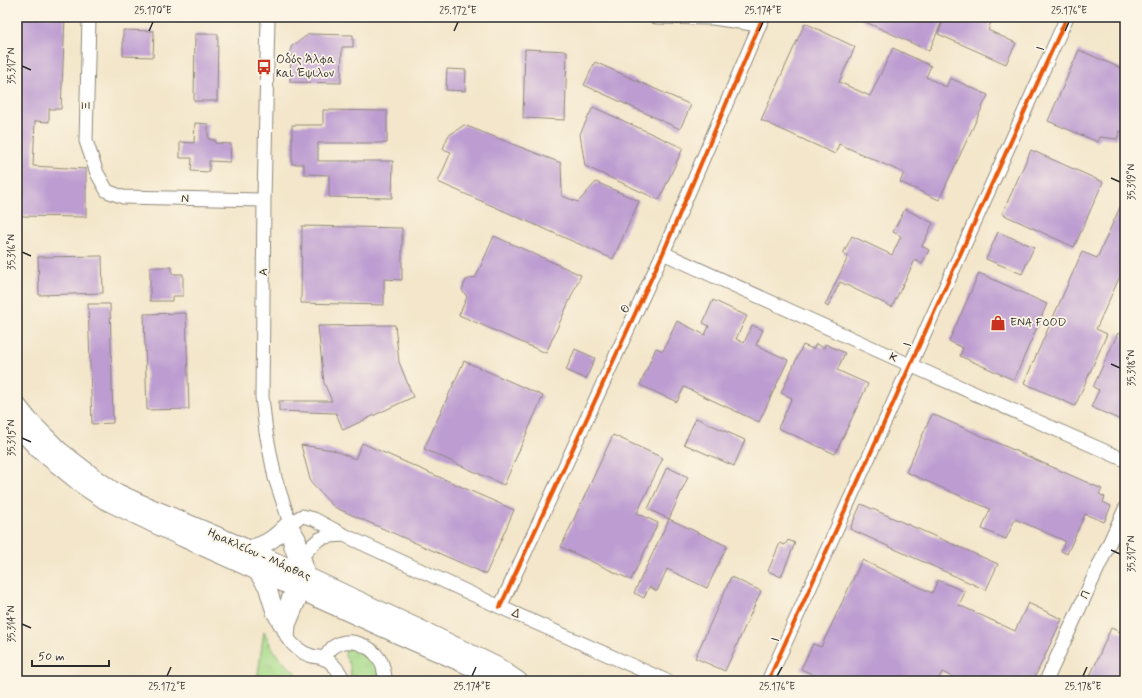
<svg xmlns="http://www.w3.org/2000/svg" width="1142" height="698" viewBox="0 0 1142 698" font-family="Mynerve,sans-serif">
  <style>
    .park { fill: url(#park-tufts); stroke: #6a835b }
    .building { fill: #bd9dd1 }
    .lines { fill: none; stroke-linecap: round; stroke-linejoin: round }
    .minor-casing { stroke: #8f887a; stroke-width: 15 }
    .major-casing { stroke: #8f887a; stroke-width: 19 }
    .minor { stroke: #fff; stroke-width: 13 }
    .major { stroke: #fff; stroke-width: 17 }
    .cycleway-casing { stroke: #fcf5e5; stroke-width: 6 }
    .cycleway { stroke: #e8590c; stroke-width: 4 }
    .ticks { fill: none; stroke: #2b2b2b; stroke-width: 1.5 }
    .labels { text-anchor: middle; dominant-baseline: central; stroke-width: 3.5; stroke-linejoin: round; paint-order: stroke }
    .street-label { font-size: 12px; fill: #2b2b2b; stroke: #fcf5e5 }
    .poi-label { font-size: 12px; fill: #2b2b2b; stroke: #fcf5e5; text-anchor: start }
    .neatline { fill: none; stroke: #2b2b2b; stroke-width: 1.5 }
    .ticks-label { font-size: 10px; text-anchor: middle; fill: #2b2b2b }
  </style>
  <defs>
    <pattern id="park-tufts" width="24" height="20" patternUnits="userSpaceOnUse"><rect width="24" height="20" fill="#a8db8b"/><path d="M3 7l-1-3M5 7V3M7 7l1-3M15 17l-1-3M17 17v-4M19 17l1-3" fill="none" stroke="#91bc78"/></pattern>
  </defs>
  <rect width="100%" height="100%" fill="#fcf5e5"/>
  <filter id="ink" filterUnits="userSpaceOnUse"><feTurbulence type="fractalNoise" baseFrequency=".025" numOctaves="2"/><feDisplacementMap in="SourceGraphic" scale="8" xChannelSelector="R" yChannelSelector="G"/><feConvolveMatrix kernelMatrix="1 2 1 2 8 2 1 2 1" color-interpolation-filters="sRGB"/></filter>
  <filter id="wash" filterUnits="userSpaceOnUse"><feTurbulence type="fractalNoise" baseFrequency=".012" numOctaves="4" result="noise"/><feDisplacementMap in="SourceGraphic" scale="16" xChannelSelector="R" yChannelSelector="G"/><feGaussianBlur stdDeviation="0.9" result="paint"/><feColorMatrix in="noise" values="0 0 0 0 0 0 0 0 0 0 0 0 0 0 0 0 0 1.4 0 .05"/><feComposite in="paint" operator="in"/></filter>
  <g filter="url(#wash)">
    <rect width="100%" height="100%" fill="#f3e6ca"/>
    <path class="park" d="M264 631C269 642 274 653 282 661 289 668 298 672 301 681H257Z
      M365 645 385 681H351L350 665 345 656 346 648Z"/>
    <g id="blocks">
      <path class="building" d="M17 17H65L61 109H49V122L35 121 33 166 86 169V217L17 216Z
        M855 17H944L929 51Z
        M945 17H993L988 30 1016 43 1006 64 938 34Z
        M805 23 855 47 839 82 870 96 893 48 931 66 926 77 946 87 950 78 988 95 939 200 900 182 904 173 839 144 835 154 761 120Z
        M123 30 154 31 153 57 123 56Z
        M195 34H218L217 101H194Z
        M309 34 353 35V47H342L341 83 290 82 291 47Z
        M525 49 567 51 565 120 523 118Z
        M1079 50 1125 70V134L1120 131 1117 139 1100 137 1098 142 1048 121Z
        M595 62 691 105 680 129 584 85Z
        M447 69 466 70 465 91 446 90Z
        M593 107 683 148 659 200 585 166 580 134Z
        M323 110 387 111V143H318V161H393L392 198 329 197V175L304 174V164H292V125H323Z
        M195 123 208 124V139L215 140V143L231 144 230 162 209 161V172L191 171 192 158H180V142L194 143Z
        M464 125 561 163 562 196 578 202 596 182 639 201 613 259 438 182 451 152 443 149 448 136Z
        M1031 150 1103 182 1074 247 1002 214Z
        M1121 205 1125 206V276L1121 274 1096 329 1107 334 1075 406 1024 383 1082 252 1097 258Z
        M905 209 933 223 922 246 929 250 922 264 915 260 892 307 840 282 828 307 825 305 848 257 843 254 852 236 892 255 901 236 893 232Z
        M302 226 402 228V280L384 279V305L301 303Z
        M998 232 1034 247 1022 274 986 259Z
        M494 236 581 275 546 353 459 315 467 297 462 290 466 280 476 277Z
        M102 256 103 293 39 295 38 257Z
        M150 267H172V274H183V296H172V301H150Z
        M979 273 1047 304 1014 380 960 356 963 348 949 341Z
        M713 300 747 316 736 339 744 343 752 325 763 330 756 345 788 360 759 422 684 387 677 402 640 385 656 348 663 351 677 321 705 335 709 326 703 323Z
        M88 304H110L113 423 92 424Z
        M186 313 189 409 147 410 144 314Z
        M395 325 399 362 413 397 343 430 336 413 279 411V401H332L324 383 318 326Z
        M1118 333 1125 336V420L1123 421 1091 407 1099 390 1093 387Z
        M816 344 824 348 825 344 845 353 837 370 868 384 835 454 778 428 792 398 781 393 803 345 813 349Z
        M575 349 595 358 586 379 566 370Z
        M464 361 543 396 504 485 424 449Z
        M932 414 1102 489 1099 494 1105 497 1103 502 1111 506 1104 522 1085 514 1067 554 1061 551 1065 541 1015 519 1006 539 982 529 990 509 906 472Z
        M696 418 745 440 734 466 684 444Z
        M613 435 663 458 637 513 658 523 631 580 561 547Z
        M362 443 514 510 486 574 334 507 311 483 301 445 333 450 355 459Z
        M667 467 688 477 669 519 727 546 707 588 667 569 657 591 649 587 644 598 634 593 669 519 648 509Z
        M861 504 998 564 986 590 850 529Z
        M788 540 795 543 781 577 768 571 780 543 785 545Z
        M862 560 932 593 938 580 965 592 959 605 1015 631 1028 603 1062 619 1033 681H961L942 672 938 681H827L801 669 813 644 821 647Z
        M731 577 761 591 725 671 695 658Z
        M1111 628 1125 634V681H1088Z"/>
    </g>
  </g>
  <g filter="url(#ink)">
    <use href="#blocks" fill-opacity="0" stroke="#8f887a" stroke-width="1"/>
    <g class="lines">
      <defs>
        <path id="minor" d="M89 17 86 141 97 173 107 191 123 197 264 200
          M268 17 264 200 262 397 266 432 275 478 290 523 299 538 309 577 289 625 288 639
          M656 17 713 18 759 25
          M663 253 910 365 1125 460
          M290 523 302 516 314 519 344 535 500 607 667 681
          M290 524C290 530 289 537 290 543 292 552 298 562 297 572 295 592 275 614 285 633 290 644 301 653 312 656 316 657 320 657 324 658 332 662 342 673 343 681
          M303 555C320 536 319 537 344 535
          M500 607 663 253 763 17
          M324 659C327 655 329 651 332 648 347 635 370 644 380 660 384 665 384 675 386 681
          M768 681 1067 17
          M1046 681 1125 509"/>
        <path id="major" d="M17 405 29 420 59 450 94 477 114 491 138 502 249 549 423 630 497 666 519 681
          M17 427 38 449 82 485 104 500 183 538 414 642 492 676 509 680
          M249 549C269 544 276 537 290 523
          M257 572 267 586 275 612 282 624"/>
      </defs>
      <use href="#minor" class="minor-casing"/>
      <use href="#major" class="major-casing"/>
      <use href="#minor" class="minor"/>
      <use href="#major" class="major"/>
      <defs>
        <path id="cycleway" d="M500 607 663 253 763 17
          M768 681 1067 17"/>
      </defs>
      <use href="#cycleway" class="cycleway-casing"/>
      <use href="#cycleway" class="cycleway"/>
    </g>
  </g>
  <path class="ticks" d="M149 31 153 22M454 31 458 22M759 31 763 22M1065 31 1069 22M22 66 31 70M1111 178 1120 182M22 252 31 256M1111 364 1120 368M22 438 31 442M1111 550 1120 554M22 624 31 628M167 676 171 667M472 676 476 667M777 676 782 667M1083 676 1087 667"/>
  <defs>
    <symbol id="bus-bare" viewBox="-9 -9 18 18"><path d="M-5-6H5V4H4V6H2V4H-2V6H-4V4H-5ZM-3.5-4V0h7V-4ZM-3.5 1.2v1.5H-2V1.2ZM2 1.2v1.5H3.5V1.2Z" fill="#c8321e" stroke="#fcf5e5" stroke-width="2.5" paint-order="stroke"/></symbol>
    <symbol id="shop-bare" viewBox="-9 -9 18 18"><path d="M-5-2.5h2.3a2.7 3.5 0 0 1 5.4 0H5L5.5 6h-11ZM-1.5-2.5h3a1.5 2.3 0 0 0-3 0Z" fill="#c8321e" stroke="#fcf5e5" stroke-width="2.5" paint-order="stroke"/></symbol>
  </defs>
  <g fill-rule="evenodd">
    <use href="#bus-bare" x="253" y="56" width="22" height="22"/>
    <use href="#shop-bare" x="987" y="312" width="22" height="22"/>
  </g>
  <g class="labels">
    <g class="street-label">
      <text transform="translate(1041 49) rotate(-66)">Ι</text>
      <text transform="translate(87 106) rotate(-89)">Ξ</text>
      <text transform="translate(185 199) rotate(1)">Ν</text>
      <text transform="translate(264 272) rotate(-89)">Α</text>
      <text transform="translate(626 309) rotate(-65)">Θ</text>
      <text transform="translate(908 345) rotate(-66)">Ι</text>
      <text transform="translate(893 358) rotate(24)">Κ</text>
      <text transform="translate(259 555) rotate(24)">Ηρακλείου - Μάρθας</text>
      <text transform="translate(1086 595) rotate(-65)">Π</text>
      <text transform="translate(516 614) rotate(24)">Δ</text>
      <text transform="translate(776 640) rotate(-66)">Ι</text>
    </g>
    <g class="poi-label">
      <text x="276" y="60">Οδός Άλφα<tspan x="276" dy="14">και Έψιλον</tspan></text>
      <text x="1010" y="323">ENA FOOD</text>
    </g>
  </g>
  <rect width="1142" height="698" fill="none" stroke="#fcf5e5" stroke-width="44"/>
  <path d="M32 660v6h77v-6" fill="none" stroke="#2b2b2b" stroke-width="2"/>
  <text x="38" y="660" font-size="12" fill="#2b2b2b" stroke="#fcf5e5" stroke-width="3" paint-order="stroke">50 m</text>
  <rect x="22" y="22" width="1098" height="654" class="neatline"/>
  <g class="ticks-label">
    <text x="153" y="14">25.170°E</text>
    <text x="458" y="14">25.172°E</text>
    <text x="763" y="14">25.174°E</text>
    <text x="1069" y="14">25.176°E</text>
    <text transform="translate(11 66) rotate(-90)" y="4">35.317°N</text>
    <text transform="translate(1131 182) rotate(-90)" y="4">35.319°N</text>
    <text transform="translate(11 252) rotate(-90)" y="4">35.316°N</text>
    <text transform="translate(1131 368) rotate(-90)" y="4">35.318°N</text>
    <text transform="translate(11 438) rotate(-90)" y="4">35.315°N</text>
    <text transform="translate(1131 554) rotate(-90)" y="4">35.317°N</text>
    <text transform="translate(11 624) rotate(-90)" y="4">35.314°N</text>
    <text x="167" y="690">25.172°E</text>
    <text x="472" y="690">25.174°E</text>
    <text x="777" y="690">25.176°E</text>
    <text x="1083" y="690">25.178°E</text>
  </g>
</svg>
